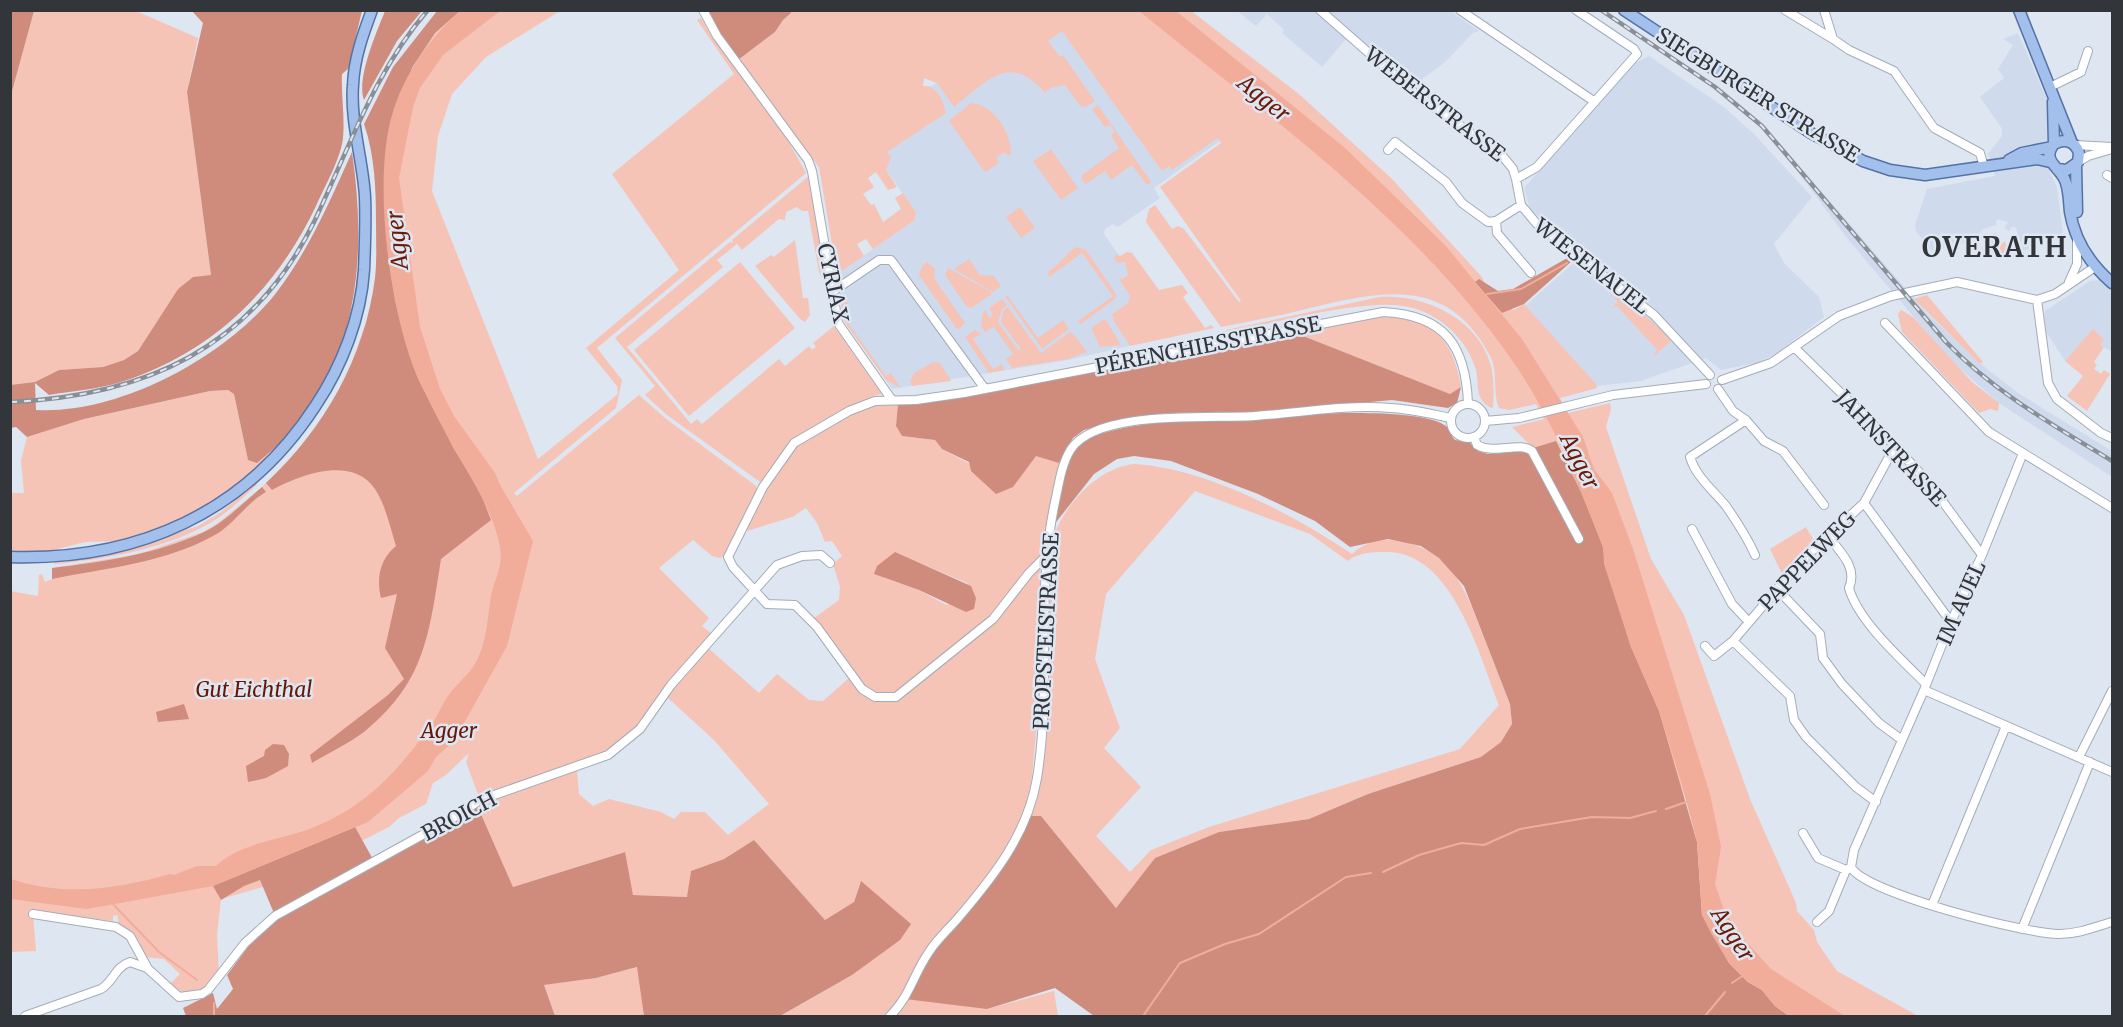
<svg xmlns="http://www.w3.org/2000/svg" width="2123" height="1027" viewBox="0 0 2123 1027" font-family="Merriweather,serif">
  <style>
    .built { fill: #cfdbed }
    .green { fill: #f6c3b7; fill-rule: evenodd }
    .forest { fill: #cf8c7c }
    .water { fill: #f1ac9a }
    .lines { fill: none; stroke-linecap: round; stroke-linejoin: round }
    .stream { stroke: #f1ac9a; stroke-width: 2 }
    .minor-casing { stroke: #a4acb7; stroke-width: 10 }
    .major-casing { stroke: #5473a5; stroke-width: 13 }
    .minor { stroke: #fff; stroke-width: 8 }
    .major { stroke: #a3bfeb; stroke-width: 10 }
    .rail-casing { stroke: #898f97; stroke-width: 4.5 }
    .rail { stroke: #dee6f2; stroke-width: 2; stroke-dasharray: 7; stroke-linecap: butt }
    .labels { text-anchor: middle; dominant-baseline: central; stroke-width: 5; stroke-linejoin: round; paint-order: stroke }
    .street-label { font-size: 21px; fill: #32353a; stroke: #dee6f2 }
    .park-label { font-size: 21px; font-style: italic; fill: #671704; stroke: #dee6f2 }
    .water-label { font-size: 22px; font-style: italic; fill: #6a1a07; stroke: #dee6f2 }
    .district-label { font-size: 27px; font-weight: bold; letter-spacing: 1.5px; fill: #32353a; stroke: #dee6f2 }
  </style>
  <rect width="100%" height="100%" fill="#dee6f2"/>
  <path class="built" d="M1024 11 1242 125 1154 188 1160 198 1118 227 1113 224 1105 229 1104 234 1128 268V275L1119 279 1130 296 1128 303 1112 314 1113 319 1130 346 1068 360 892 389 843 319 837 274 915 220 916 212 886 170 885 152 923 86H932L958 69Z
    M1237 11H1455L1453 13 1479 31 1473 33 1445 62 1409 89 1347 38 1322 67 1282 33 1284 30 1267 14 1256 26Z
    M2018 33 2050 106V139L2038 147 2040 162 2048 167 2057 187 2063 233 2061 236 2027 250H2022L2016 228 2013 226 2009 231 2004 228 2008 222 1997 219 1996 225 1983 229 1975 240 1932 251 1916 231 1915 225 1927 189 1995 176 1988 154 2002 136V129L1980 97 2004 78 1998 69 2013 45 2003 39Z
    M1649 56 1724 107 1753 133 1812 197 1774 244 1784 263 1819 297 1824 317 1778 352 1760 362 1721 370 1706 358 1641 381 1597 386 1525 306 1579 258 1569 244 1530 209 1524 188 1635 63Z
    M1794 160 1927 313 1976 360 2018 393 2112 451V477L1999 403 1951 361 1846 237 1791 162Z
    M2100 280 2112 291V352L2100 345 2093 330 2065 361 2043 327 2045 311 2090 281Z"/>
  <path class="green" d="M1190 10 1300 95 1391 178 1482 277 1492 300 1514 310 1524 304 1596 384 1597 388 1560 398 1568 413 1610 403 1611 409 1606 427 1651 559 1684 615 1750 799 1796 903 1797 911 1814 930 1817 942 1837 971 1918 1016H1798L1736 969 1693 818 1678 780 1533 448 1512 427 1544 419 1536 404 1509 410 1499 408C1492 391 1499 371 1489 354 1445 271 1372 293 1298 311 1273 317 1247 322 1221 327L1146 222 1149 209 1155 205 1172 229 1178 226 1184 229 1239 302 1241 301 1160 187 1221 143 1218 138 1172 170 1169 166 1162 171 1062 31 1048 41 1060 57 1063 55 1095 101 1085 107 1080 106 1065 85 1050 88 1045 93C1009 50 985 84 954 107L937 83 924 78 923 86C939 87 942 99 946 113L887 152 891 157 886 170 897 187 888 190 876 172 868 178 874 187 863 194 871 205 874 204 883 222 901 209 895 198 903 193 916 212 915 220 873 249 866 239 857 244 864 256 837 274 819 167 738 60 775 32 783 20 791 13 790 11Z
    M34 11H136L198 38 187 92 211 276 193 277 178 289 138 351 124 360 103 367 59 370 35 382 11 385V95Z
    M445 11H560L486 57 452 94 438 136 432 191 538 459 618 394 617 386 586 348 679 270 612 174 734 74 697 20 701 18 711 35 787 139 806 173 597 348 622 380 616 408 514 493 517 496 639 395 665 418 756 486 757 490 725 555 720 558 712 556 693 540 659 568 709 618 702 626 712 634 636 729 606 754 479 797 466 762 469 753 446 775 433 783 426 804 399 818 389 827 280 882 221 899 217 935 219 973 205 990 187 994 169 985 180 974 164 959 145 957 134 935 119 923 117 915 113 916V921L54 913 33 914 36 951 11 952 10 591 38 596 39 575 42 574 45 582 52 579V568L139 554 203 532 218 523 262 487 303 445 329 408 349 371 364 328 385 306 377 224 374 138Z
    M971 103C995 105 1012 134 1011 154L1008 156 1005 152 996 158 999 163 987 171H984L949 121Z
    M1098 105 1151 182 1147 185 1132 165 1111 180 1105 171 1086 184 1082 180V175L1119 148 1111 136 1115 132 1110 125 1105 127 1092 109Z
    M1051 149 1078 188 1061 200 1033 161Z
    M809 176 827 277 822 278 819 272 808 211H802L797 207 786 212 785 220 779 219 742 250 737 244 717 260 723 267 627 347 691 424 697 419 702 424 779 359 785 366 809 346 812 350 816 347 813 343 834 326 882 394 873 396 814 427 760 482 667 415 645 395 655 386 615 338 730 242 733 243 732 240Z
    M1020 207 1035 228 1021 238 1006 217Z
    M1994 233 1999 235 1995 242 1999 246 2005 241 2007 249C2001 262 1988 261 1982 249L1985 238Z
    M795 240 803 298H808L810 315 805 322 800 319 755 266 771 255 774 257Z
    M1076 247 1086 250 1116 294 1115 299 1081 324 1077 322 1113 296 1082 253 1049 277 1048 272C1060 264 1066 254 1076 247Z
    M1127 252 1132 253 1159 290 1182 285 1188 293 1183 297 1205 328 1211 325 1214 328 1130 346 1113 320 1112 314 1128 303 1130 296 1119 279 1120 277 1121 279 1128 275 1125 262 1118 263 1114 259 1116 255 1120 256Z
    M969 259 980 275 994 276 1001 286 993 292 954 269Z
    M740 262 795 328 689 416 634 350Z
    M927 262 935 269 934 278 965 323 959 329 956 328 919 275 922 266Z
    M948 268 990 291 992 294 971 308 966 306 945 275Z
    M1615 290 1671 338 1672 340 1653 357 1657 350 1617 306 1611 308 1618 302 1611 294Z
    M839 293 847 301 850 316 846 320 886 376 891 373 901 388 886 380 844 321Z
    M1007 295 1038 338 1063 320 1069 329 1042 349 1005 296Z
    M1927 295 1983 362 1980 364 1914 299Z
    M1380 297C1424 294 1478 318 1491 366 1494 378 1494 395 1493 408 1488 407 1483 403 1480 397 1477 389 1478 379 1476 370 1467 339 1440 314 1409 307 1368 297 1273 323 1229 332L1226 330Z
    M1002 299 1007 305 1002 309 998 322 1018 350 1021 349 1001 322 1003 311 1008 307 1041 353 1070 332 1076 337 1087 352 1068 359 1012 368 1006 359 1013 354 994 327 985 332 981 326 983 312 986 310 989 318 993 315 989 308Z
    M1901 310 1914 318 1972 382 1999 403 1998 411 1990 409 1979 413 1902 332 1898 314Z
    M1375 316C1428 315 1453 335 1461 387L1450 394 1293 332Z
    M1104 319 1106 320 1121 345 1100 347 1091 328Z
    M2093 329 2104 340 2100 345 2104 347 2094 362 2097 365 2094 369 2101 374 2104 370 2110 374 2087 411 2067 396 2083 376 2065 361Z
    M975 330 981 334 973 339 993 369 1002 364 1004 370 989 373 965 337Z
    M933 362 940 363 951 381 912 386 910 381 914 373Z
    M228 390 234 394 248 460 281 445 237 486 198 511 157 530 120 541 85 542 45 552 11 553V493H24L21 460 27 437 84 419 210 391Z
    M875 404H898L896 426 902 436 935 440 942 449 1013 487 1036 455 1059 463 1041 549 1038 708 1032 777 987 1009 1054 991 1058 1016H780L852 975 860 882 854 902 825 920 754 840 724 859 691 871 688 897 633 895 624 852 513 887 477 805 577 770 579 794 593 806 609 799 661 812 674 819 681 812H705L728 835 769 804 714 740 668 698V693L707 647 759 693 777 674 809 700 823 701 848 679 826 633 814 618 839 600 840 587 833 564 842 556 832 541 825 542 817 523 806 508 792 517 747 531C748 513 782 455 797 445 821 428 848 414 875 404ZM915 561 967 583 976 598 946 605 919 590 884 578Z
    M1135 464C1208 469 1292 514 1352 554 1366 541 1381 538 1399 541 1452 550 1466 591 1483 635 1492 658 1501 681 1510 704L1512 724 1501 743 1481 757 1368 794 1309 819 1219 832 1155 858 1116 908 1041 816H1031C1051 760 1049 694 1048 635 1047 611 1046 557 1054 535 1067 502 1099 467 1135 464ZM1195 491 1310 534 1348 561C1357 553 1371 552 1383 552 1452 548 1479 655 1499 705L1460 749 1209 827 1151 850 1130 872 1096 836 1141 787 1104 748 1120 728 1095 659 1106 594Z
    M256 483 257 485C242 498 228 513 210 523 168 548 103 560 54 564V561L109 554 198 526 221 512Z
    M1806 527 1814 541 1782 574 1770 549Z
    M638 967 644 1016H555L544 985 596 978Z"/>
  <path class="forest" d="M11 10 34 11 11 95 10 11Z
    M790 10 791 13 783 20 775 32 738 60 713 26 706 11Z
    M192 11H362L348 69 342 74C341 95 345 118 343 138 341 158 324 188 316 206 276 290 212 353 121 382 98 389 73 391 49 395L35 383 36 410C118 415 226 357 276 293 309 250 330 201 352 152 369 268 356 386 257 463L248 460 234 394 228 390 210 391 84 419 27 437 16 427 11 428 10 385 35 382 59 370 103 367 124 360 138 351 178 289 193 277 211 275 187 92 203 23Z
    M385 11H422L397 41 364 100C356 79 377 31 385 11Z
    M437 11H460L435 33 412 68 384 197 395 300 419 380 454 449 479 489 491 520 441 559C429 634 426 681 364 732 348 744 328 753 312 763L310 755 388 695 404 679 385 648 397 594 381 598C376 578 380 559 396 546 390 527 386 506 375 489 352 455 300 475 272 490L266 483C324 429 365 357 375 278 377 260 376 241 376 223 376 190 375 156 364 124L393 67Z
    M1569 257 1573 260 1524 304 1502 313 1475 282 1479 279 1498 291 1513 289Z
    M1293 332 1450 394 1461 387 1457 403 1448 408 1392 400 1258 412 1167 413 1116 421 1084 430 1073 438 1059 463 1036 456 1013 487 996 494 971 471 969 462 942 449 935 440 902 436 896 426 898 404Z
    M1343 413C1364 413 1434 412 1448 428 1451 432 1451 436 1455 440L1469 442 1478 451 1488 454 1523 451 1556 441 1582 494 1603 547 1605 564 1631 647 1659 711 1697 842 1702 915 1729 963 1748 982 1762 990 1775 1006 1789 1016H1094L1055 988 987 1009 905 999 929 952 953 924 1031 816H1041L1116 908 1155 858 1219 832 1309 819 1368 794 1481 757 1501 742 1512 724 1510 704 1464 586 1439 558 1421 546 1388 539 1350 547 1315 521 1258 494 1171 461 1134 456 1117 459 1094 474 1053 526C1059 501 1061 462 1081 444 1112 415 1293 415 1343 413Z
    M262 487 266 492C246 503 233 526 213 536 164 563 106 568 52 579V568C103 562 157 554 204 532 225 522 244 502 262 487Z
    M895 552 971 586 976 598 974 609 966 612 919 590 874 574 877 566Z
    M184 704 189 719 158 722 156 712Z
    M273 744 284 745 289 754 288 766 266 778 248 782 246 766 264 756 265 750Z
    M477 805 513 887 625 852 633 895 687 897 691 871 724 859 754 840 825 920 854 902 861 881 911 924 900 940 852 975 780 1016H644L637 967 596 978 544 985 555 1016H186L183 1008 213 993 217 1009 233 989 227 975 248 947 276 918 260 880 244 886 221 900 213 886 355 827 375 863Z"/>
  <path class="water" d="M460 11H500L443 55 420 88 413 107 399 178 420 327 440 389 454 416 495 473 500 485 533 541 507 646 454 741 436 757 428 771 368 822 213 886 87 909 11 899V879C65 897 117 889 170 874L174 875 197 866H216C239 843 281 840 312 828 365 807 396 773 430 727 437 718 441 706 448 696 456 684 468 676 475 664 486 645 487 623 490 603 492 582 504 569 500 547 493 510 472 481 454 448 442 427 431 405 420 383 390 317 372 184 392 115 404 74 429 39 460 11Z
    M1139 11H1176L1345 148 1445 245 1522 339 1583 437 1594 469 1612 493 1633 549 1710 794 1721 847 1715 884 1724 910 1740 935 1771 969 1845 1016H1789L1775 1006 1762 990 1748 982 1729 963 1711 933 1702 915 1697 842 1682 785 1659 711 1631 647 1604 564 1603 547C1579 485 1552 418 1514 363 1417 222 1271 118 1139 11Z"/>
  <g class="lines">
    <path class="stream" d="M1487 294 1521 289 1567 263
      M1666 809 1689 801
      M1383 872 1419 855 1461 843 1484 845 1520 829 1592 817 1630 818 1656 811
      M113 904 159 952 197 980
      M1732 983 1744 975
      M214 1003V1016
      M1143 1016 1180 963 1225 944 1259 934 1346 877 1371 873
      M1705 1016 1725 992"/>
    <defs>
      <path id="minor" d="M703 10 717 36 808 160 812 171 838 323 892 400
        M1320 10 1419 97 1500 153 1513 169 1516 179
        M1460 10 1595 102
        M1576 10 1634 49 1637 54 1537 167 1516 179 1521 205 1536 223 1654 315 1710 375
        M1785 10 1833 39
        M1824 10 1833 39 1849 50 1894 71 1934 128 1980 153 1984 167
        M2050 87 2081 72 2088 51
        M2075 145 2112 147
        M1388 150 1395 142 1446 182 1462 203 1488 222 1496 221 1521 205
        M2078 162 2088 156 2112 149
        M2107 175 2112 178
        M1496 221 1497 233 1531 273
        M2069 282 2077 264V237
        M832 292 879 260H891L985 389
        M2037 300 2048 383 2057 399 2101 433 2112 438
        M1885 323 1989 432 2112 508
        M1794 347 1895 446 1929 483 1982 555
        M1722 380 1771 363 1839 316 1891 296 1957 282 2037 300 2055 294 2095 267
        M1718 389 1733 411 1746 420 1764 441 1783 451 1824 505
        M1451 421a17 17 0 1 1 34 0a17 17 0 1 1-34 0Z
        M1746 420 1690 457C1696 477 1713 490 1726 506 1737 522 1747 537 1755 555
        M1485 421 1519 418 1613 395 1706 384
        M1474 437 1477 445C1495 455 1519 441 1532 451L1579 539
        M1864 503 1951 622
        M1692 529 1732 604 1749 622
        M1828 536C1840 552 1858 567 1849 588 1858 621 1902 660 1926 684
        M1047 555 1029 573 993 619 896 697H875L862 689 817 627 795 605 767 604 733 567 728 557 763 487 794 443 849 411 875 401 916 400 964 393 1383 312C1445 315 1466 346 1468 404
        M1777 589 1820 634 1823 658 1842 684 1879 723 1902 740
        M1733 641 1790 696 1794 720 1806 737 1856 787 1876 802
        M1705 646 1714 656 1733 641 1801 561 1864 503 1895 446
        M1924 690 2112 772
        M2079 757 2112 691
        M1803 833 1818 858 1846 870
        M1851 867C1864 893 2026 934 2059 934 2078 934 2095 927 2112 922
        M1932 905 2006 726
        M33 914 116 927 130 936 147 967
        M1817 922 1829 911 1846 870 1851 867 1854 850 1924 690 1951 622 1982 555 2023 453
        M2022 929 2090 762
        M25 1016 101 989C114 981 115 967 130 962L147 968 179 997 202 994 208 990 245 943 275 916 455 817 480 800 608 755 640 729 671 685 777 565 802 556 821 555 830 563
        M890 1016C909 998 914 973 929 952 937 939 949 929 959 917 994 876 1028 833 1037 778 1052 687 1035 593 1055 502 1059 484 1061 465 1071 449 1098 409 1211 419 1255 416 1300 413 1346 404 1391 408 1411 409 1431 414 1451 418"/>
      <path id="major" d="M1624 10 1811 133 1863 161 1890 170 1925 175 2037 159 2050 162
        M2019 10 2072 143
        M2053 102 2054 144
        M2009 160 2022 153 2052 147
        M2076 165 2077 212
        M2057 169 2067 170 2078 162 2079 153C2075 141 2065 138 2054 144 2040 162 2062 167 2066 183 2069 192 2069 202 2070 212 2075 241 2090 264 2112 283
        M10 557C137 561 246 513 316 405 342 366 361 317 364 270 365 246 366 221 365 197 363 160 350 122 353 85 354 59 363 34 372 10"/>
    </defs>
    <use href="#minor" class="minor-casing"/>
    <use href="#major" class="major-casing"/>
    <use href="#minor" class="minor"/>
    <use href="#major" class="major"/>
    <defs>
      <path id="rail" d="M1601 10 1715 87 1762 126 1946 342C1994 392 2053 425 2112 461
        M10 402C145 396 252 348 314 222 349 149 374 72 428 10"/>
    </defs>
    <use href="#rail" class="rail-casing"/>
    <use href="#rail" class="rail"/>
  </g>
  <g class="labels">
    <g class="street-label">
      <text transform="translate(1758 95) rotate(32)">SIEGBURGER STRASSE</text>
      <text transform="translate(1435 104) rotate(38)">WEBERSTRASSE</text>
      <text transform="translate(1592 266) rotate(38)">WIESENAUEL</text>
      <text transform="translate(833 283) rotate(78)">CYRIAX</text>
      <text transform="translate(1208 345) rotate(-11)">PÉRENCHIESSTRASSE</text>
      <text transform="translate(1891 448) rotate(47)">JAHNSTRASSE</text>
      <text transform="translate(1807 561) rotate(-46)">PAPPELWEG</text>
      <text transform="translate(1961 603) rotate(-66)">IM AUEL</text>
      <text transform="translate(1046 631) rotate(-87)">PROPSTEISTRASSE</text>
      <text transform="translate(459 816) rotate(-28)">BROICH</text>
    </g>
    <g class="park-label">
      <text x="254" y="689">Gut Eichthal</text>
      <text x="449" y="730">Agger</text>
    </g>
    <g class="water-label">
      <text transform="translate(1264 98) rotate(39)">Agger</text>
      <text transform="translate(397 240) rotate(-96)">Agger</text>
      <text transform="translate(1580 461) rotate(63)">Agger</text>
      <text transform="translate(1733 934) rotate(57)">Agger</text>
    </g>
    <g class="district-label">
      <text x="1995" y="247">OVERATH</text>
    </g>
  </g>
  <rect width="2123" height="1027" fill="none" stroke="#32353a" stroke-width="24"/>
</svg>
